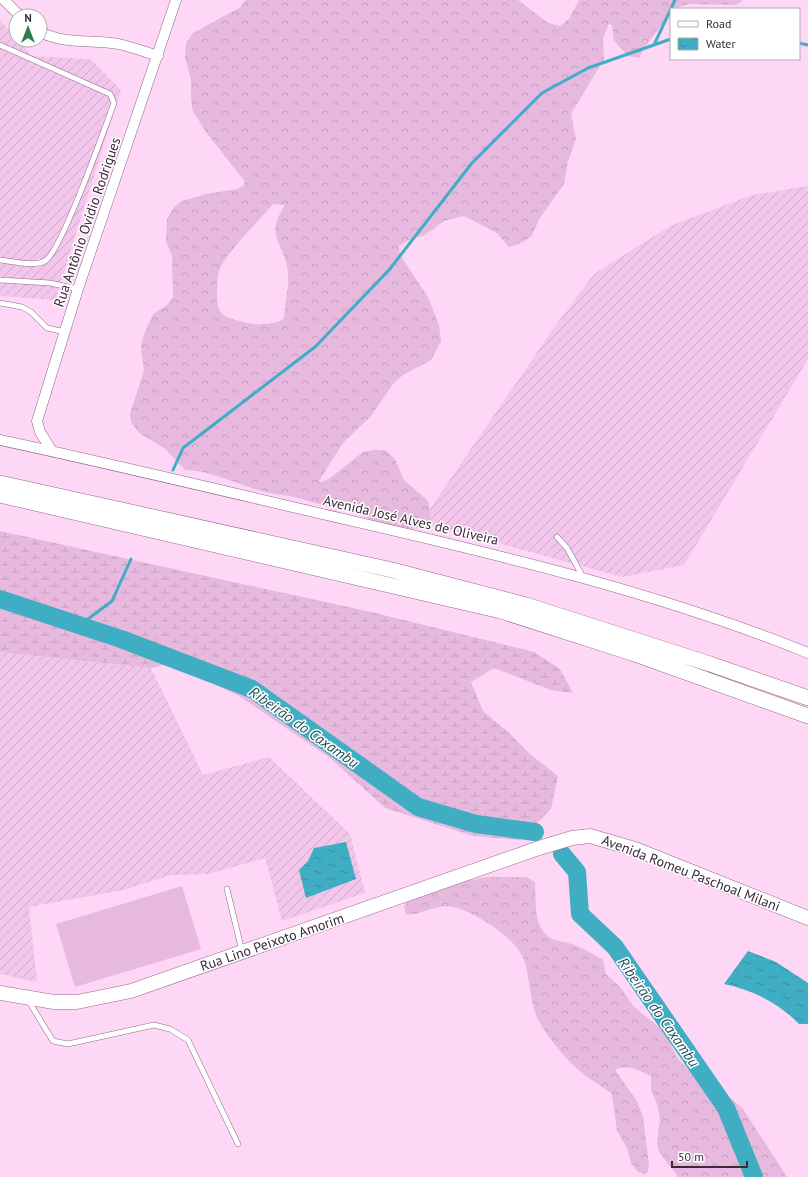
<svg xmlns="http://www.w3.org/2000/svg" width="808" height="1177" viewBox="0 0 808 1177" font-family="'PT Sans',sans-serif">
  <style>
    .industrial { fill: url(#industrial-furrows) }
    .forest { fill: url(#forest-crowns); fill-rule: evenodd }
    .wetland { fill: url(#wetland-marsh) }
    .garden { fill: #e7b9df }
    .water { fill: url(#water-ripples) }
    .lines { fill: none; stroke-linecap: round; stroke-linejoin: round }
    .stream { stroke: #3faec3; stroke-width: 3 }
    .river { stroke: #3faec3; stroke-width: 18 }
    .lane-casing { stroke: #91678a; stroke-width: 6 }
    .street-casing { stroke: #91678a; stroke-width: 11 }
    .secondary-casing { stroke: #91678a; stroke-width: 15 }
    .primary-casing { stroke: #91678a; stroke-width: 16 }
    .lane { stroke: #fff; stroke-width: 5 }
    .street { stroke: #fff; stroke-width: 10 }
    .secondary { stroke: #fff; stroke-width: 14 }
    .primary { stroke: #fff; stroke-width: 15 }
    .labels { text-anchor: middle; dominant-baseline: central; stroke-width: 3; stroke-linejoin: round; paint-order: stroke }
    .street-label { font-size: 14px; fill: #3b2938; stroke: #fff }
    .water-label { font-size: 15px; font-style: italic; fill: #22515a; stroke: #fff }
  </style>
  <defs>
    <pattern id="industrial-furrows" width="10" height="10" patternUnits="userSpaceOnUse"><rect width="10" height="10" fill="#f1c6ea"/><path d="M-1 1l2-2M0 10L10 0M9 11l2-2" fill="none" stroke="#d0aac9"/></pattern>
    <pattern id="forest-crowns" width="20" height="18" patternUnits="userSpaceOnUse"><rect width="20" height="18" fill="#e7b9df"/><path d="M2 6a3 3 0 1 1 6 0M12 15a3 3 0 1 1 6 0" fill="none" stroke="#c79fc0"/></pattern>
    <pattern id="wetland-marsh" width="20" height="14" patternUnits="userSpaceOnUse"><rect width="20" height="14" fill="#e7b9df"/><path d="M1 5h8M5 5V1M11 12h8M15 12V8" fill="none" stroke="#c79fc0"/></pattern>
    <pattern id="water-ripples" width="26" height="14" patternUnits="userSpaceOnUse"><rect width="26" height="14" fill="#3faec3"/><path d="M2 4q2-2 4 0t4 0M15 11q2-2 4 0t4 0" fill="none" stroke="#368e9f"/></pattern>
  </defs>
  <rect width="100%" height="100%" fill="#fed7f6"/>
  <path class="industrial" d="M0 20 32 56 90 59 121 90 55 300 0 296Z
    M808 186V359L684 565 622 577 421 522 551 332 594 274 670 226 752 195Z
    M0 652 151 668 203 775 269 757 350 834 365 893 282 921 265 858 209 874 171 875 123 890 29 907 37 982 0 974Z"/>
  <path class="forest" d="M246 0H518L548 23 560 26 569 19 579 0H743L736 5 689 4 671 9V13L644 48 639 58 628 56 614 41 612 25 609 24 603 38 604 59 571 114 576 139 568 161 564 184 540 218 531 237 519 244 509 247 497 233 464 216 444 221 425 235 407 241 399 246 400 255 428 297 439 325 441 341 431 360 403 375 393 384 371 416 343 443 319 481 321 482 329 479 363 452 374 450H385L395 459 404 480 428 501C429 506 432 516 429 522 419 537 377 524 365 517 358 513 352 509 346 505 327 508 320 504 302 499 290 495 277 495 265 492 239 485 212 471 185 470L164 448 139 433 131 422 130 414 144 371 141 348 143 337 153 314 167 305 173 297 172 256 166 242 167 219 174 207 182 201 206 194 237 189 243 186 245 182 206 132 193 111 191 100V80L185 57 186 43 193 33 239 8ZM273 204 285 205C264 237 284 241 288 272 289 287 285 304 284 318 275 326 254 325 243 322 223 317 216 315 217 292 217 287 217 280 218 274 222 256 260 220 273 204Z
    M486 877H526L535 882C536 896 534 916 541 928 549 943 562 940 575 945 585 949 594 955 603 960L606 974 621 988 634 1007 665 1032 677 1058 711 1091 732 1099 743 1109 787 1177H678L659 1152 657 1143 660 1119 657 1104 651 1090V1076C640 1071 627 1063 615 1070L637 1101 643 1117 649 1165 648 1172 644 1174 638 1172 631 1163 627 1148 617 1131 612 1094C599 1084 582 1075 571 1063 560 1052 549 1038 541 1025 529 1006 531 981 524 960 517 938 476 913 454 907 436 903 422 916 406 914L404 906C418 888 464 882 486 877Z"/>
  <path class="wetland" d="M0 531 371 612 534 652 560 669 573 693 551 690 494 668 471 682 483 711 508 732 530 754 558 776 551 809 520 840 473 836 385 808 330 758 239 696 172 663 151 668 0 652Z"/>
  <path class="garden" d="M182 886 201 949 75 987 56 924Z"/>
  <path class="water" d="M346 842 356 879 306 898 299 870 308 861 314 848Z
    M748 951 776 962 808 983V1024H799C779 1003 753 990 724 984Z"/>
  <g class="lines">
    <path class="stream" d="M799 43 808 45
      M654 45 675 0
      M173 470 183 448 315 347 389 270 472 163 542 93 588 68 671 39
      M80 625 112 601 131 559"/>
    <path class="river" d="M0 599 121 639 252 689 418 807 476 824 535 832
      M562 854 577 872 580 914 615 947 726 1108 754 1177"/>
    <defs>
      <path id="lane" d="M0 45 110 94 114 103C105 128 61 252 45 261 34 267 12 261 0 260
        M0 280 50 283 78 289
        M0 303 22 307 31 312 47 328 65 332
        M557 537 567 548 583 577
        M227 889 242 951
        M28 1000 53 1041 68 1044 154 1025 170 1029 188 1040 238 1144"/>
      <path id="street" d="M4 0 20 16
        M40 32C66 45 92 39 119 44 132 47 145 52 158 56
        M0 440C116 465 232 493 348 520 504 556 660 593 808 653
        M52 451 40 432 37 421 78 289 176 0"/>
      <path id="secondary" d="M0 993 54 1002H77L131 991 539 848 572 838 590 836 635 849 808 918"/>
      <path id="primary" d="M0 483 392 570 526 605 710 664 808 698
        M0 495 501 611 632 653 808 716"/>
    </defs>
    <use href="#lane" class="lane-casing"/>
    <use href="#street" class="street-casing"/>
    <use href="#secondary" class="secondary-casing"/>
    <use href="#primary" class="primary-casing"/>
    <use href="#lane" class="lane"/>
    <use href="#street" class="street"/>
    <use href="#secondary" class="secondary"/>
    <use href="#primary" class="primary"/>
  </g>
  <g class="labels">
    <g class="street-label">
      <text transform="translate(87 222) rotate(-71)">Rua Antônio Ovídio Rodrigues</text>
      <text transform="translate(411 520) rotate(13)">Avenida José Alves de Oliveira</text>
      <text transform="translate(691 873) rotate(21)">Avenida Romeu Paschoal Milani</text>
      <text transform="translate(272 942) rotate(-19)">Rua Lino Peixoto Amorim</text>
    </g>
    <g class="water-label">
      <text transform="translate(304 727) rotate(35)">Ribeirão do Caxambu</text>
      <text transform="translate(659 1012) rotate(55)">Ribeirão do Caxambu</text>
    </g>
  </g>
  <rect x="670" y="8" width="130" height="52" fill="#ffffff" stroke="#b1a9af"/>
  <rect x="678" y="21" width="20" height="6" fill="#ffffff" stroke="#b1a9af"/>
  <text x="706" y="28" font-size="12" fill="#3b2938">Road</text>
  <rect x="678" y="38" width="20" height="12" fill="url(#water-ripples)" stroke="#b1a9af"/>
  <text x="706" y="48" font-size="12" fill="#3b2938">Water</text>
  <g transform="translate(28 28)"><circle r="19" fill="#ffffff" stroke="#b1a9af"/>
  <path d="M0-3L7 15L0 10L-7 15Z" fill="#2f7b4a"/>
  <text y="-6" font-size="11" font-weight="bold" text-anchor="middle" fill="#3b2938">N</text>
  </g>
  <path d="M672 1161v6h75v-6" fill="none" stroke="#3b2938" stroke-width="2"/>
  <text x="678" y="1161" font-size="12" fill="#3b2938" stroke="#ffffff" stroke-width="3" paint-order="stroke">50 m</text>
</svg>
